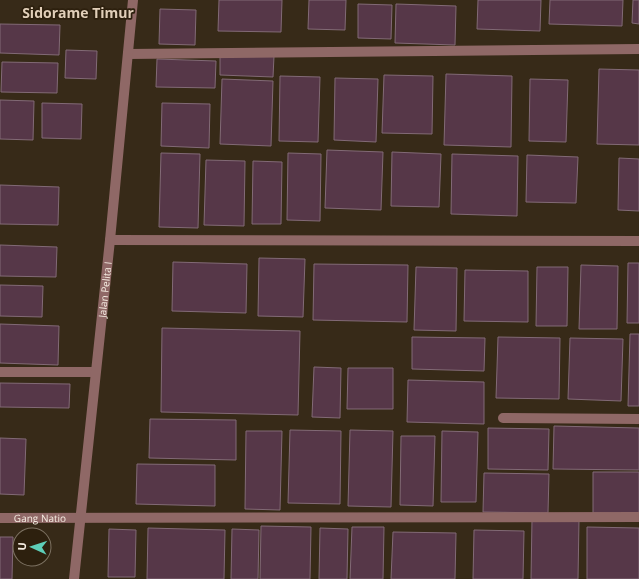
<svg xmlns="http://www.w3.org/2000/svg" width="639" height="579" viewBox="0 0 639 579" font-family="'Open Sans',sans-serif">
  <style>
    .building { fill: #563748; stroke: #826a76 }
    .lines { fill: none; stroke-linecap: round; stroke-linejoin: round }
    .minor { stroke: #8f6866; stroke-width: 10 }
    .labels { text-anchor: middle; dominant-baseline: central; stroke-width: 3.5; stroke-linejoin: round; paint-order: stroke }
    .street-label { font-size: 10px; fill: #f5ece1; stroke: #2d200e }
    .district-label { font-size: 14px; font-weight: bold; fill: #e1cfb9; stroke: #2d200e }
  </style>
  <rect width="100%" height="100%" fill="#372a18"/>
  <path class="building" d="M219 0H282L281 32 218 31Z
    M309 0H346L345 30 308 29Z
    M478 0H541L540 31 477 29Z
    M550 0H623L622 26 549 24Z
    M633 0H639V24L632 23Z
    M358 4 392 5 391 39 358 38Z
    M396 4 456 6 455 45 395 43Z
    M160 9 196 10 195 45 159 44Z
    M0 24 60 25 59 55 0 53Z
    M66 50 97 51 96 79 65 78Z
    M220 54 274 56 273 77 220 75Z
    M157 59 216 61 215 88 156 87Z
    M2 62 58 63 57 93 1 92Z
    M599 69 639 70V145L597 144Z
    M446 74 512 76 511 147 444 145Z
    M384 75 433 76 432 134 382 133Z
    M280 76 320 77 318 142 279 141Z
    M335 78 378 79 376 142 334 140Z
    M222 79 273 81 271 146 220 144Z
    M530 79 568 80 566 142 529 141Z
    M0 100 34 101 33 140 0 139Z
    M42 103 82 104 81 139 42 138Z
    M162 103 210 104 209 148 161 146Z
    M327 150 383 152 381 210 325 208Z
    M392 152 441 154 439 207 391 206Z
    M161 153 200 154 198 228 159 227Z
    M288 153 321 154 320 221 287 220Z
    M452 154 518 156 517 216 451 214Z
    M527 155 578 157 576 203 526 202Z
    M619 158 639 159V211L618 210Z
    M206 160 245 161 244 226 204 225Z
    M253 161 282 162 281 224H252Z
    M0 185 59 187 58 225 0 224Z
    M0 245 57 247 56 277 0 276Z
    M259 258 305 259 303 317 258 316Z
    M173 262 247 264 246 313 172 311Z
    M628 263H639V323H627Z
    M314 264 408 265 407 322 313 320Z
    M581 265 618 266 617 329H579Z
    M416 267 457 268 456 331 414 330Z
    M537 267H568L567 326H536Z
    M465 270 528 271V322L464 321Z
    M0 285 43 286 42 317 0 316Z
    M0 324 59 326 58 365 0 363Z
    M162 328 300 331 298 415 161 412Z
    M630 334H639V406H628Z
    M412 337 485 338 484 371 412 369Z
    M498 337 560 338 559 399 496 398Z
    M570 338 623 339 621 401 568 399Z
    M314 367 341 368 340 418 312 417Z
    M348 368H393V409H347Z
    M408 380 484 382V424L407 422Z
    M0 383 70 384 69 408 0 407Z
    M150 419 236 420V460L149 458Z
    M554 426 639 428V470L553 469Z
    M488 428 549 429 548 470 488 469Z
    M290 430 341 431 340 504 288 503Z
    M350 430 393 431 391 507 348 506Z
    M246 431H282L280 510 245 509Z
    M442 431 478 432 476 502H441Z
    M401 436H435L433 506 400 505Z
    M0 438 26 439 24 495 0 494Z
    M137 464 215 465V506L136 504Z
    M593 472H639V514L593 513Z
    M484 473 549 474 548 513 483 512Z
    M532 519 579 520 578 579H531Z
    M261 526 311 527 310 579H260Z
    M352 527H384L383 579H350Z
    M587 527 639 528V579H587Z
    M148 528 225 530 224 579H147Z
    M320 528 348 529 347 579H319Z
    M109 529 136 530 135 577H108Z
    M232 529 259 530 258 579H231Z
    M474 530 524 531 523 579H473Z
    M393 532 456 533 455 579H391Z
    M0 537H13L12 579H0Z"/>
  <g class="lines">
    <g class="minor">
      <path d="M128 54 639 49"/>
      <path d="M110 240 639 241"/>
      <path d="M0 372H95"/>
      <path d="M503 418 639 419"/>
      <path id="s1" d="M0 518 639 517"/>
      <path id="s2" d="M74 579 110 240 133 0"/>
    </g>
  </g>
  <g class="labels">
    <g class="street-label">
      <text stroke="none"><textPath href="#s2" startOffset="291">Jalan Pelita I</textPath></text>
      <text stroke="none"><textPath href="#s1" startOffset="40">Gang Natio</textPath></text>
    </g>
    <g class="district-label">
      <text x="78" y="12">Sidorame Timur</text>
    </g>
  </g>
  <g transform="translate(32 547) rotate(273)"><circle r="19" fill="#2d200e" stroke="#7d7262"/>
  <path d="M0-3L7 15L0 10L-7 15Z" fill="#5eceb8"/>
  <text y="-6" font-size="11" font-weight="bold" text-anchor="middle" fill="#f5ece1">U</text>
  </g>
</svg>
